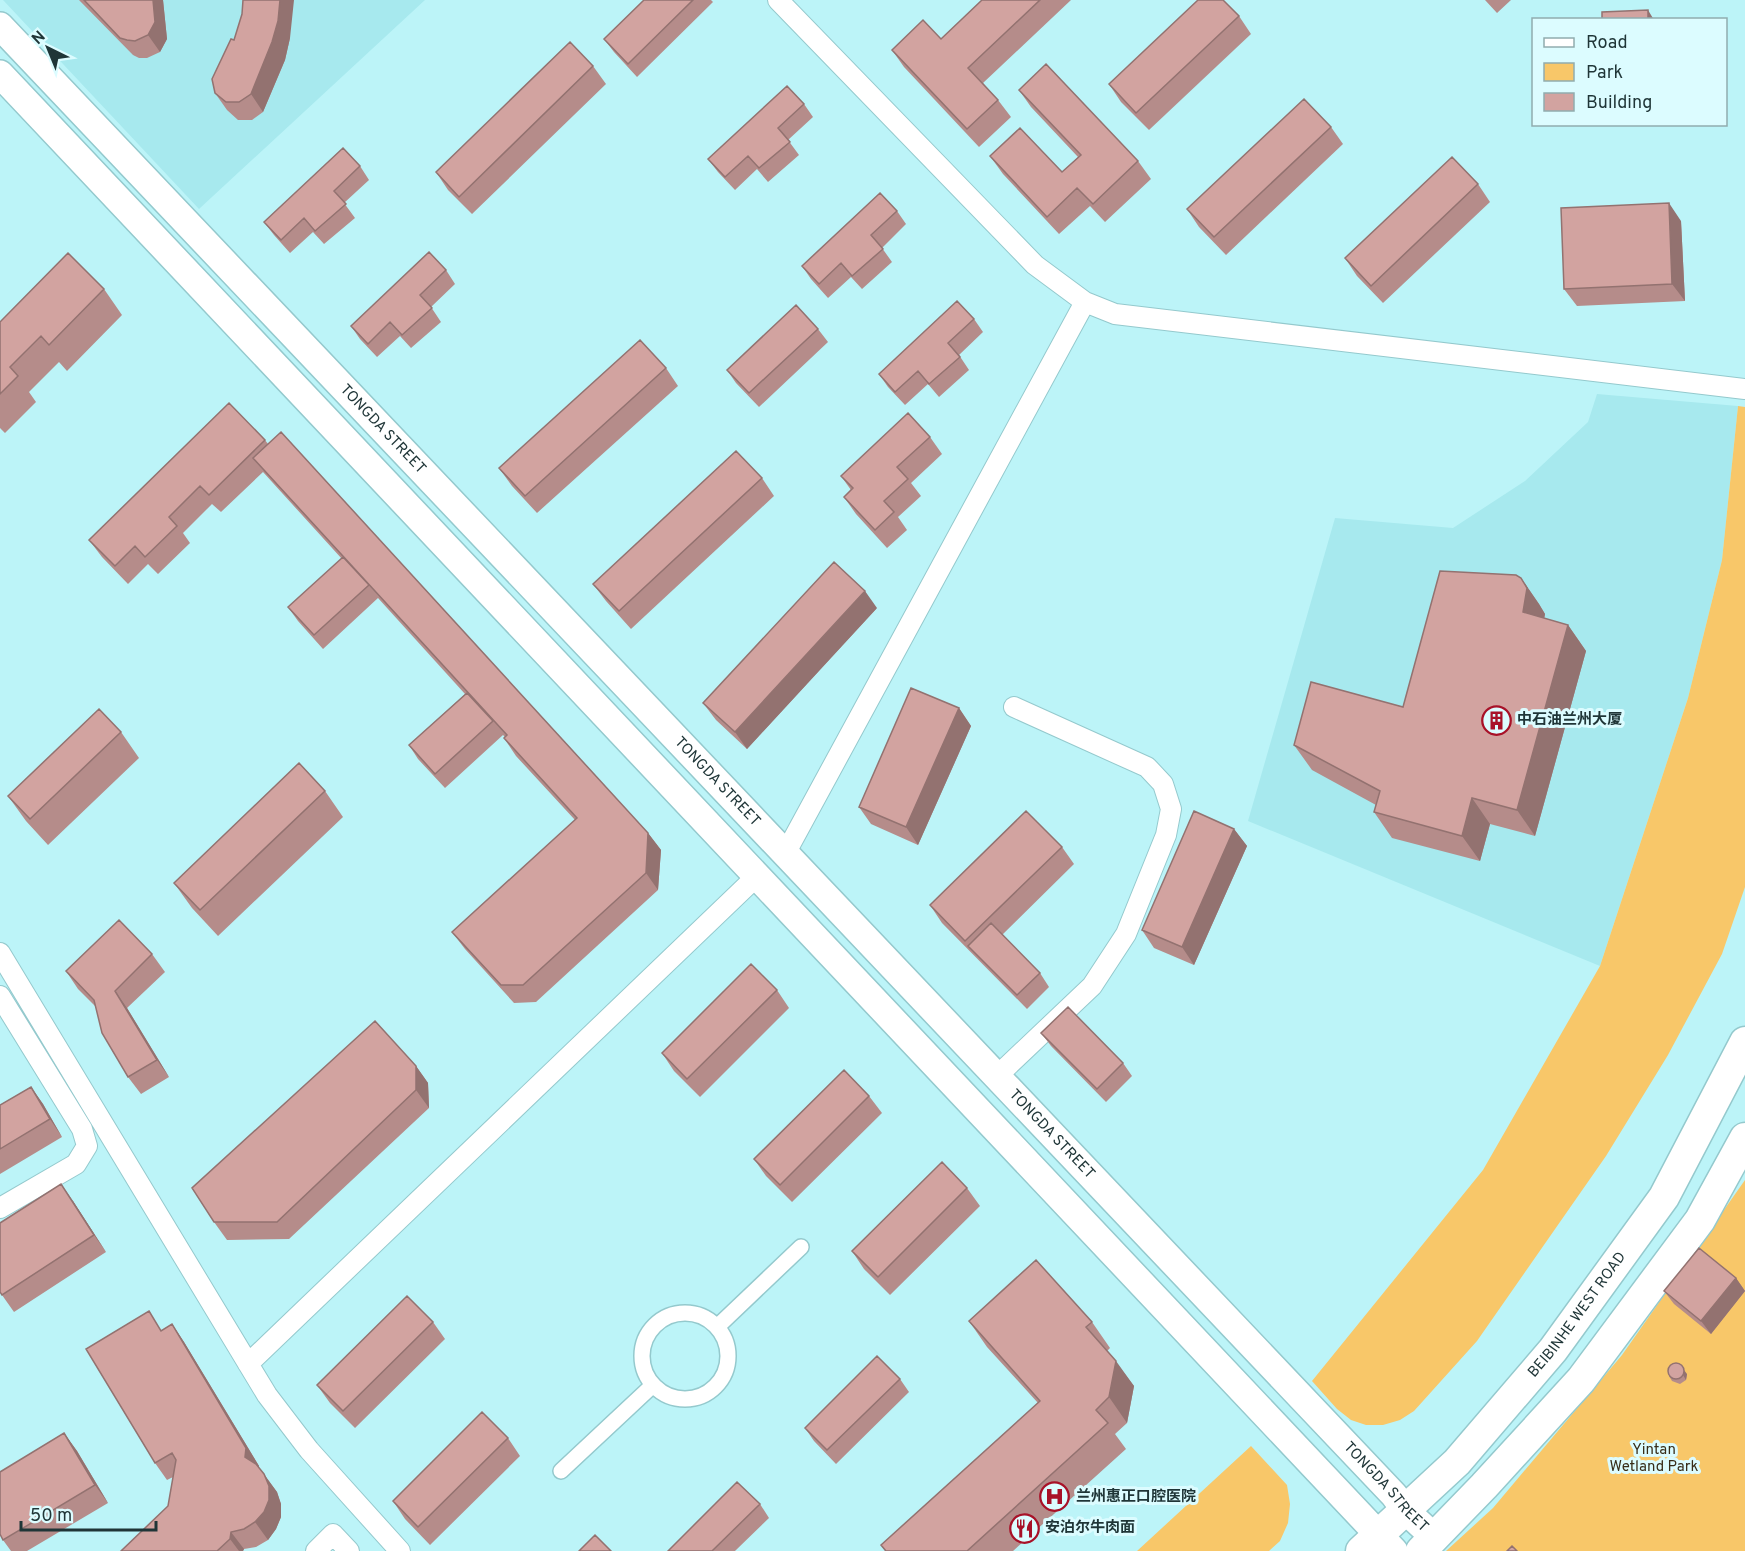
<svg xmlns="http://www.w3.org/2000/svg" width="1745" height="1551" viewBox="0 0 1745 1551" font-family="Overpass,'Noto Sans SC',sans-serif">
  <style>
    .built { fill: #a7e9ee }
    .green { fill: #f8c769 }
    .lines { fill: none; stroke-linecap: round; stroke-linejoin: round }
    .pedestrian-casing { stroke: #94c9cd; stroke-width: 18 }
    .minor-casing { stroke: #94c9cd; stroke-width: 22 }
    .secondary-casing { stroke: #94c9cd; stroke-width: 30 }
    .primary-casing { stroke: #94c9cd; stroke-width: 33 }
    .pedestrian { stroke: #fff; stroke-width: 15 }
    .minor { stroke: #fff; stroke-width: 20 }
    .secondary { stroke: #fff; stroke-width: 27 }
    .primary { stroke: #fff; stroke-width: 30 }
    .wall { fill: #b58c8a }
    .shaded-wall { fill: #937270 }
    .building { fill: #d2a3a0; stroke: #937270; stroke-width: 1.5 }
    .labels { text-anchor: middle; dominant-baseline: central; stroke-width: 6; stroke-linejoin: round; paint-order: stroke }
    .street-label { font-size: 15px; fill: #1f3537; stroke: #dcfcff }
    .poi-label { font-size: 15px; font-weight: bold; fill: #1f3537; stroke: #dcfcff; text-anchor: start }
    .park-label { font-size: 15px; fill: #372c18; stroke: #dcfcff }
  </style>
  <rect width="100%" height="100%" fill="#bcf4f8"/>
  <path class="built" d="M3 0H425L199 209Z
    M1597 394 1738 406 1722 560 1688 698 1600 966 1248 821 1335 518 1453 528 1525 481 1588 422Z"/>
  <path class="green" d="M1738 406 1745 407V887L1722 954 1668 1055 1606 1156 1477 1341 1414 1411 1400 1420 1383 1425H1366L1351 1420 1337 1409 1312 1381 1483 1170 1600 966 1688 698 1722 560Z
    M1745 1180V1551H1446L1493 1508 1622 1355Z
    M1251 1446 1287 1485 1290 1504 1288 1523 1280 1541 1269 1551H1137Z"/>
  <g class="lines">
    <defs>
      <path id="pedestrian" d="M642 1356a43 43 0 1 1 86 0a43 43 0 1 1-86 0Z
        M717 1327 801 1247
        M561 1471 653 1385"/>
      <path id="minor" d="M778 0 1035 265 1085 302 1115 314 1745 389
        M785 854 1085 302
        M0 953 267 1395 309 1450 400 1551
        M0 996 82 1129 87 1146 76 1164 0 1208
        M996 1077 1092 986 1126 934 1166 835 1171 809 1163 784 1147 767 1014 707
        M248 1364 757 876
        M316 1551 333 1534 349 1551"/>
      <g id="secondary">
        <path id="s1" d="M0 26 1394 1495 1405 1510 1435 1538"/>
        <path d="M0 74 1394 1551"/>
      </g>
      <g id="primary">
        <path id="s2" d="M1361 1551 1457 1462 1553 1350 1664 1197 1745 1042"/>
        <path d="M1421 1551 1484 1486 1581 1380 1700 1220 1745 1138"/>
      </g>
    </defs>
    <use href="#pedestrian" class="pedestrian-casing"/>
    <use href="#minor" class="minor-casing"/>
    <use href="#secondary" class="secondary-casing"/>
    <use href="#primary" class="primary-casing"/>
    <use href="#pedestrian" class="pedestrian"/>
    <use href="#minor" class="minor"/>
    <use href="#secondary" class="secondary"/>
    <use href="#primary" class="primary"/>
  </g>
  <path class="wall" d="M79 0H163L167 39 160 52 147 58H139L133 55Z
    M644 0H711L713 2 637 77 614 52 604 39Z
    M982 0H1071L983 83 998 100 1011 117 979 147 904 67 892 50 941 39Z
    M1485 0H1511L1497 13Z
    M242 14 290 38 285 60 263 112 252 120H238L227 110 215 93 234 40Z
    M1239 16 1251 34 1149 130 1121 102 1109 84Z
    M593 66 606 84 472 214 448 190 436 172Z
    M1019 90 1138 161 1151 179 1105 222 1090 206 1059 234 1003 174 990 156 1062 172 1078 157 1031 107Z
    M804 104 813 117 788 140 799 155 768 182 757 169 735 190 718 172 708 159Z
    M1331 127 1343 144 1226 255 1199 227 1187 209Z
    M360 166 369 180 344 203 355 218 324 244 313 232 290 253 274 235 264 222Z
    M1478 184 1490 202 1383 303 1357 276 1345 258Z
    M897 211 906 224 882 248 892 262 862 289 851 277 828 298 811 279 802 266Z
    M1681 221 1685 301 1577 306 1564 289Z
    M446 270 455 284 431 307 441 322 411 348 400 336 377 357 360 339 351 326Z
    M104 289 122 315 67 371 59 362 29 392 36 402 5 433 0 428V322Z
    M974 319 983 332 959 355 969 370 939 397 928 384 905 405 888 387 879 374Z
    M818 329 828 342 759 407 736 383 727 370Z
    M666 368 678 386 537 513 512 486 499 468Z
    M930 437 942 454 911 483 921 496 898 517 907 530 887 548 856 514 844 497 851 490 841 476Z
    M265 440 268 444 648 833 661 850 658 890 536 1002 514 1003 465 949 452 932 575 820 516 756 504 738 505 737 503 735 445 788 418 759 409 745 465 694 378 598 323 649 298 621 288 607 342 559 263 472 221 512 212 504 183 533 190 543 158 574 148 564 128 584 102 557 89 540Z
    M762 478 774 496 631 629 606 601 593 584Z
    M1521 578 1539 604 1545 614 1544 618 1568 625 1586 651 1535 836 1490 824 1480 861 1392 838 1374 812 1376 805 1312 770 1294 745 1403 707Z
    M877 608 747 749 716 720 703 703Z
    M959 708 971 726 918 845 871 824 859 807Z
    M121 732 139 758 48 845 26 821 8 796Z
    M325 791 343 817 218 936 192 908 174 883Z
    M1234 829 1247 846 1194 965 1154 948 1142 930Z
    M1062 847 1074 864 1002 935 1040 973 1049 987 1027 1009 942 923 930 905Z
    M152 954 165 972 127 1008 169 1077 141 1094 128 1077 96 1007 78 989 66 971Z
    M777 990 789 1008 700 1097 674 1071 662 1053Z
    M1041 1033 1123 1063 1132 1076 1106 1102 1051 1046Z
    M416 1066 428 1083 429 1108 289 1239 227 1240 214 1222Z
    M31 1087 43 1104 62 1137 0 1174V1105Z
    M869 1096 882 1113 792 1202 766 1176 754 1159Z
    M967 1188 980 1206 890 1295 864 1269 852 1251Z
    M73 1201 106 1252 14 1312 2 1295Z
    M1736 1278 1745 1291 1711 1334 1674 1304 1664 1291Z
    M969 1321 1092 1322 1110 1348 1107 1351 1134 1386 1127 1423 1115 1434 1126 1449 1013 1551H885L881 1545 1038 1403 987 1347Z
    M433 1322 445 1339 355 1428 330 1403 317 1385Z
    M172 1324 184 1342 259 1466 258 1467 277 1492 281 1504V1517L276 1529 268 1540 256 1547 244 1549 243 1551H121L168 1506 173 1477 167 1480 155 1463 162 1330Z
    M1687 1374 1686 1380 1680 1384 1672 1381 1669 1376Z
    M900 1379 909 1392 836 1464 814 1441 805 1428Z
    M64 1433 77 1451 108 1503 27 1551H11L3 1540Z
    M508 1438 520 1456 430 1545 405 1519 393 1501Z
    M760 1504 769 1518 735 1551H668Z"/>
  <path class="shaded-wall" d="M153 0H163L167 39 160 52 148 35Z
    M280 0H294L290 38 285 60 263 112 251 94Z
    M1648 10 1654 20H1648Z
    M1669 203 1681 221 1685 301 1672 284Z
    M1521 578 1539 604 1545 614 1541 638 1523 612Z
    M865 591 877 608 747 749 735 732Z
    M1568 625 1586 651 1535 836 1517 810Z
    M959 708 971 726 918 845 906 827Z
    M1472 798 1490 824 1480 861 1462 836Z
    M1234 829 1247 846 1194 965 1182 947Z
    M648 833 661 850 658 890 646 873Z
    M115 991 127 1008 169 1077 157 1060Z
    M416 1066 428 1083 429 1108 416 1090Z
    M31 1087 43 1104 62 1137 50 1119Z
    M61 1184 73 1201 106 1252 94 1235Z
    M1736 1278 1745 1291 1711 1334 1701 1321Z
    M172 1324 184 1342 259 1466 257 1474 245 1457Z
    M1116 1361 1134 1386 1127 1423 1109 1397Z
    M1684 1370 1687 1374 1686 1380 1683 1375Z
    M64 1433 77 1451 108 1503 95 1485Z
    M264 1474 277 1492 281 1504V1517L276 1529 268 1540 255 1522Z
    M231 1532 244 1549 243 1551H239L230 1539Z"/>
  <path class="building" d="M84 0H153L155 22 148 35 135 41 127 40 120 38Z
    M243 0H280L278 21 272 42 251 94 239 102H226L215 93 212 79 231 39 234 40 242 14Z
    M644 0H693L628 64 604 39Z
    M982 0H1040L968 68 998 100 967 129 892 50 923 20 941 39Z
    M1198 0H1223L1239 16 1136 113 1109 84Z
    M1648 10V20H1602V12Z
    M570 42 593 66 459 197 436 172Z
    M1046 64 1138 161 1093 204 1077 188 1047 217 990 156 1020 128 1062 172 1081 155 1019 90Z
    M787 86 804 104 778 128 790 142 759 168 748 156 725 177 708 159Z
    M1304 99 1331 127 1214 237 1187 209Z
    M343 148 360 166 334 191 346 204 315 231 304 218 281 240 264 222Z
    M1452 157 1478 184 1371 286 1345 258Z
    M880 193 897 211 871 235 883 249 852 276 841 263 819 284 802 266Z
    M1669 203 1672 284 1564 289 1561 208Z
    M429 252 446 270 420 295 432 308 402 335 390 322 368 344 351 326Z
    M68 253 104 289 49 345 41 336 10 367 18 376 0 394V322Z
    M957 301 974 319 948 343 960 357 929 384 918 371 895 392 879 374Z
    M796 305 818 329 749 393 727 370Z
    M640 340 666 368 525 496 499 468Z
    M229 403 265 440 209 495 200 486 169 517 177 526 145 557 135 546 115 566 89 540Z
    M908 413 930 437 897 467 908 479 884 501 894 512 875 530 844 497 853 488 841 476Z
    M281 432 648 833 646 873 523 985H501L452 932 577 818 504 738 507 735 253 458Z
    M736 451 762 478 619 611 593 584Z
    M343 557 369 585 314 635 288 607Z
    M834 562 865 591 735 732 703 703Z
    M1440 571 1516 575 1521 578 1527 588 1523 612 1568 625 1517 810 1472 798 1462 836 1374 812 1380 791 1294 745 1311 682 1403 707Z
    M911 688 959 708 906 827 859 807Z
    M467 693 493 721 435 774 409 745Z
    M99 709 121 732 30 819 8 796Z
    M299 763 325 791 200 910 174 883Z
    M1026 811 1062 847 965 941 930 905Z
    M1194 811 1234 829 1182 947 1142 930Z
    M119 920 152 954 115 991 157 1060 128 1077 102 1033 94 1000 66 971Z
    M991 923 1040 973 1017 995 968 946Z
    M751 964 777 990 687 1079 662 1053Z
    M1068 1007 1123 1063 1097 1089 1041 1033Z
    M375 1021 416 1066V1090L277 1222H214L192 1188Z
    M844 1070 869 1096 780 1185 754 1159Z
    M31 1087 50 1119 0 1149V1105Z
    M942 1162 967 1188 878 1277 852 1251Z
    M61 1184 94 1235 2 1295 0 1292V1223Z
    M1699 1248 1736 1278 1701 1321 1664 1291Z
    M1036 1260 1092 1322 1086 1327 1116 1361 1109 1397 1096 1410 1108 1423 967 1551H886L881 1545 1040 1401 969 1321Z
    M407 1296 433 1322 343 1411 317 1385Z
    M149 1311 161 1331 172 1324 246 1448 245 1457 256 1464 264 1474 269 1486V1500L264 1512 255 1522 244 1529 231 1532 230 1539 217 1551H121L168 1506 176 1460 172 1453 155 1463 86 1349Z
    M877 1356 900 1379 827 1450 805 1428Z
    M1668 1371a8 8 0 1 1 16 0a8 8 0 1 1-16 0Z
    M482 1412 508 1438 418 1527 393 1501Z
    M64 1433 95 1485 3 1540 0 1534V1472Z
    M737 1482 760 1504 712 1551H668Z
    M595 1535 611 1551H579Z
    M1512 1546 1517 1551H1507Z"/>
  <defs>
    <symbol id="building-ring" viewBox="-11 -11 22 22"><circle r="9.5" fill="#dcfcff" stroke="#a81128" stroke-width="1.5"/><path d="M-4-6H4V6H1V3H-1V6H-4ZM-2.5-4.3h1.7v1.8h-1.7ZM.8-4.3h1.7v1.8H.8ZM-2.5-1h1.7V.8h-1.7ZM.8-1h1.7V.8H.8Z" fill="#a81128"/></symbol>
    <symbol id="hospital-ring" viewBox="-11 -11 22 22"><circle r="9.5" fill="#dcfcff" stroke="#a81128" stroke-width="1.5"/><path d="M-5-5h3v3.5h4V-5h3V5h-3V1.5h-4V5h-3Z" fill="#a81128"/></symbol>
    <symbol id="restaurant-ring" viewBox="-11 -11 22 22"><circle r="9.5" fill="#dcfcff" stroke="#a81128" stroke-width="1.5"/><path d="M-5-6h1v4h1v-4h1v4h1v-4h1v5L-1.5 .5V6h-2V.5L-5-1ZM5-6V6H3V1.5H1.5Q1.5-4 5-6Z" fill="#a81128"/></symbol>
  </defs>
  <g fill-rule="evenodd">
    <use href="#building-ring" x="1480" y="704" width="33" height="33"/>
    <use href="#hospital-ring" x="1038" y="1480" width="33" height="33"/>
    <use href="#restaurant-ring" x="1008" y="1512" width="33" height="33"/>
  </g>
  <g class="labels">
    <g class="street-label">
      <text stroke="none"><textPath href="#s1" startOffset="556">TONGDA STREET</textPath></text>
      <text stroke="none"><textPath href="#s1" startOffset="1042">TONGDA STREET</textPath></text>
      <text stroke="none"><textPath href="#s1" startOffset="1528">TONGDA STREET</textPath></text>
      <text stroke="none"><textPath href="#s2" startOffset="321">BEIBINHE WEST ROAD</textPath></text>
      <text stroke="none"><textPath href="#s1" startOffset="2014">TONGDA STREET</textPath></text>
    </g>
    <g class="poi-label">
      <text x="1517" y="720">中石油兰州大厦</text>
      <text x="1076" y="1497">兰州惠正口腔医院</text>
      <text x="1045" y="1528">安泊尔牛肉面</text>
    </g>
    <g class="park-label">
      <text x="1654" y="1450">Yintan<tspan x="1654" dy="17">Wetland Park</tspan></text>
    </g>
  </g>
  <rect x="1532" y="18" width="195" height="108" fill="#dcfcff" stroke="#90acaf" stroke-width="1.5"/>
  <rect x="1544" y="38" width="30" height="9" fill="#ffffff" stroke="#90acaf" stroke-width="1.5"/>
  <text x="1586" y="48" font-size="18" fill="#1f3537">Road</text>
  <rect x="1544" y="63" width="30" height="18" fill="#f8c769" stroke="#90acaf" stroke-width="1.5"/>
  <text x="1586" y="78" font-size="18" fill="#1f3537">Park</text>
  <rect x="1544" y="93" width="30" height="18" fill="#d2a3a0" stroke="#90acaf" stroke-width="1.5"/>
  <text x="1586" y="108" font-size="18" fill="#1f3537">Building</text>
  <g transform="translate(48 48) rotate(317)" stroke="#dcfcff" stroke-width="4.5" paint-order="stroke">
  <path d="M0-4.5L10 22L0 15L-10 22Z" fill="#1f3537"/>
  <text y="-9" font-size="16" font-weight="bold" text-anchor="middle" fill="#1f3537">N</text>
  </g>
  <path d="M21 1521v9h135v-9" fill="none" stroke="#1f3537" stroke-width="3"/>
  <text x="30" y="1521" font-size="18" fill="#1f3537" stroke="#dcfcff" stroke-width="4.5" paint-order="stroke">50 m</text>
</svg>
